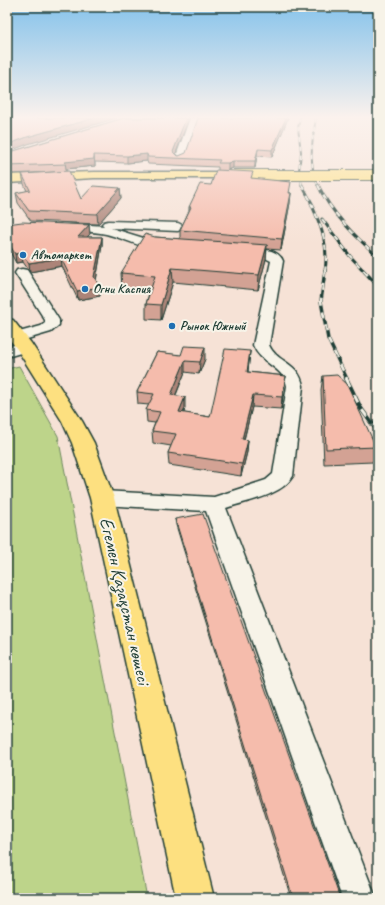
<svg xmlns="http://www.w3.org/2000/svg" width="385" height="905" viewBox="0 0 385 905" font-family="Caveat,sans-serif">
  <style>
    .green { fill: #bdd48a; stroke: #6e885f }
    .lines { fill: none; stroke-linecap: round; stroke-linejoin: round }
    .minor-casing { stroke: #1f3d34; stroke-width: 3 }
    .major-casing { stroke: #1f3d34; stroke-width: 3 }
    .minor { fill: #f7f3e8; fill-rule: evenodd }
    .major { fill: #fde080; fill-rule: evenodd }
    .rail-far3-casing { stroke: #1f3d34; stroke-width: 2 }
    .rail-far2-casing { stroke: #1f3d34; stroke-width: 3 }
    .rail-far1-casing { stroke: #1f3d34; stroke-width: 3.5 }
    .rail-casing { stroke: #1f3d34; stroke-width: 4.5 }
    .rail-far3 { stroke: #f7f3e8; stroke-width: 1.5; stroke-dasharray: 4.5; stroke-linecap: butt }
    .rail-far2 { stroke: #f7f3e8; stroke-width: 2; stroke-dasharray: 5.5; stroke-linecap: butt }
    .rail-far1 { stroke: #f7f3e8; stroke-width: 2.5; stroke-dasharray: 7; stroke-linecap: butt }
    .rail { stroke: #f7f3e8; stroke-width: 3; stroke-dasharray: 9; stroke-linecap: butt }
    .major-bridge-casing { stroke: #1f3d34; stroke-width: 12; stroke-linecap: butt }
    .major-bridge { stroke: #fde080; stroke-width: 10 }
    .wall { fill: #d3a294; stroke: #1f3d34 }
    .shaded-wall { fill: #ac8478; stroke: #1f3d34 }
    .building { fill: #f5bcac; stroke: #1f3d34 }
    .poi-dot { fill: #1f6fb2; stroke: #f7f3e8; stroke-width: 1.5 }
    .labels { text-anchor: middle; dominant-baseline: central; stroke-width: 4; stroke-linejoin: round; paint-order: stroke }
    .far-poi-label { font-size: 13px; font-weight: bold; fill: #1f3d34; stroke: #f7f3e8; text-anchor: start }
    .near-street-label { font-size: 19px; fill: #1f3d34; stroke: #f7f3e8 }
  </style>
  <rect width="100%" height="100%" fill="#f6e2d6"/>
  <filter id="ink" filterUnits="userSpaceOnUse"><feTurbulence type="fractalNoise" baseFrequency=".025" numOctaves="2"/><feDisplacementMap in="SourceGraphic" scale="8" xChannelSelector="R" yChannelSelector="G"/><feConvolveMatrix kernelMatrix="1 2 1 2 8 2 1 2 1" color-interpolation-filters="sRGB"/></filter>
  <g filter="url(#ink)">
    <path class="green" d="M19 366 58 436 147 898H7V369Z"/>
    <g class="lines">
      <defs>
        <path id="minor" d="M190 118H198L185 159 180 162 177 161 175 159Z
          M108 221 178 223 182 225 184 227 182 229 178 231 111 228 150 240 169 243 171 246 169 249C151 253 124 238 106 234 92 231 76 231 62 231L58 229 56 227 58 225 62 223 104 226 102 224 104 222Z
          M242 248C254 249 278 247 283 261L269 345C277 363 299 362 303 386L293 476C281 496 247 501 226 508L376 898H342L206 511 102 505 95 503 92 498 95 493 102 491 214 497 266 480 273 474 287 386C283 366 261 365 253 345L271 261 265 258 238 255 236 252 238 249Z
          M22 269 27 270 29 273 59 320V325L51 332 17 342 12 340 9 337 12 334 41 326 45 323V320L15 273 17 270Z
          M25 342 31 344 33 347 31 350 7 357V347Z"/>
        <path id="major" d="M94 172H233L237 173 239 175 237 177 233 178H94L7 183V175Z
          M7 319 13 320 31 343 82 421 94 443 114 498 214 898H176L90 498 72 443 62 421 17 349 7 336Z"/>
      </defs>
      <use href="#minor" class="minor-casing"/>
      <use href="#major" class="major-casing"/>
      <use href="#minor" class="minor"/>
      <use href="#major" class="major"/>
      <defs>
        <path id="rail-far3" d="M300 118 298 128 301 152 299 171 302 186
          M316 118C312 141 308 163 318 186"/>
        <path id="rail-far2" d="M302 185 314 207
          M318 185C331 213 355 236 378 257
          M311 203C321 226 329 245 325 271
          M322 219 350 256 364 271"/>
        <path id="rail-far1" d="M325 270 321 301 328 339 347 379
          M363 270 378 286"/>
        <path id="rail" d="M346 378 360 407 378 432
          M370 445 378 463"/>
      </defs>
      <use href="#rail-far3" class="rail-far3-casing"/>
      <use href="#rail-far2" class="rail-far2-casing"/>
      <use href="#rail-far1" class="rail-far1-casing"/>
      <use href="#rail" class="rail-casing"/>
      <use href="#rail-far3" class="rail-far3"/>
      <use href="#rail-far2" class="rail-far2"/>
      <use href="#rail-far1" class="rail-far1"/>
      <use href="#rail" class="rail"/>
      <defs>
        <path id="major-bridge" d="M233 175H378"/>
      </defs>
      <use href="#major-bridge" class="major-bridge-casing"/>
      <use href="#major-bridge" class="major-bridge"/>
    </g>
    <path class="wall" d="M124 118H189L175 154 176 155 179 156 288 118 272 157 257 156 255 168H233L228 170 291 193 290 203 281 250 267 249 266 259 258 290 173 282 161 320 146 319V304L150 290 122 288 121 273 155 237 180 239V230L189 211V207L211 185 218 170V167L148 164 147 161 127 163 95 162V166L66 169 81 199 120 188 121 198 98 224 31 221 18 203 16 193 27 191 24 184 22 174 57 172 7 174V153Z
      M7 224 89 225 90 234 87 237H102V245L96 281 100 296 78 300 62 266 30 272 23 262 16 263 7 246Z
      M250 351 248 372 286 376 281 409 252 407 244 440H248L247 452 241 476 169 465 168 453 171 446 153 443 152 431 155 423 147 422 146 410 149 405 138 404 137 392 157 352 205 359 199 374 185 372 176 395 185 408 184 413 210 417Z
      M323 376 376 447 373 462 324 464 321 390Z
      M175 519 340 898H291L176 525Z"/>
    <path class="shaded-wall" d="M95 118H117L28 144 7 152V145L27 137Z
      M186 118H189L174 158 173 152Z
      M286 118H288L272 157V150Z
      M258 149 257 156 255 168V161Z
      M147 154V161L127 163V156Z
      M94 155 95 166 66 169 65 162Z
      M233 161V168L228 170V163Z
      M120 188 121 198 98 224 97 214Z
      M291 193 290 203 281 250 282 239Z
      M89 225 90 234 79 246 78 237Z
      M102 237V245L95 286 94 277Z
      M267 245 266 259 258 290 259 275Z
      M21 253 23 262 16 263 15 254Z
      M61 258 62 266 30 272 29 263Z
      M172 268 173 282 161 320V305Z
      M100 287V296L78 300 77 291Z
      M205 347V359L199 374 200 362Z
      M250 351 249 362 246 384 247 372Z
      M185 361V372L171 406V395Z
      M286 376 284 388 281 409 282 397Z
      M253 395 252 407 241 451 242 439Z
      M185 397V408L179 424V412Z
      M248 440 247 452 241 476 242 464Z"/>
    <path class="building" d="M7 118H95L27 137 7 145Z
      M124 118H186L173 152 176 155 179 156 186 153 198 118H286L272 150 258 149 255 161H233L228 163H218L220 160 148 157 147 154 127 156 94 155V159L65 162 66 164 7 166V153Z
      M216 170 253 172 251 178 291 182 289 193H291L282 239 180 230 191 207H189L200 184 211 185Z
      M69 171 81 199 93 186 120 188 97 214 29 211 16 193 30 190 22 174Z
      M22 222 89 225 78 237H102L94 277 100 287 77 291 61 258 29 263 21 253 15 254 7 240V224Z
      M145 234 155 237 267 245 259 275 172 268 161 305 146 304 155 276 121 273Z
      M184 346 205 347 200 362 185 361 171 395 185 397 179 412 210 417 225 349 250 351 247 372 286 376 282 397 253 395 242 439 248 440 242 464 168 453 176 434 152 431 160 412 146 410 154 394 137 392 157 352 181 355Z
      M337 375 347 384 376 447 326 449 323 376Z
      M203 514 340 898H293L175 519Z"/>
  </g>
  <linearGradient id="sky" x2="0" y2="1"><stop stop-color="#84c2eb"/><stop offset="0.48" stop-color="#fbf2ed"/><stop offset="1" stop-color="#fbf2ed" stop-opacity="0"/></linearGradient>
  <rect width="385" height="244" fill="url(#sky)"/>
  <g class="poi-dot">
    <circle cx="23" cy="255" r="4"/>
    <circle cx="85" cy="289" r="4"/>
    <circle cx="172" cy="326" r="4"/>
  </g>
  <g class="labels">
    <g class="far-poi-label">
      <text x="31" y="255">Автомаркет</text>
      <text x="93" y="289">Огни Каспия</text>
      <text x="180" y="326">Рынок Южный</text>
    </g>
    <g class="near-street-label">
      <text transform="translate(125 601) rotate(77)">Егемен Қазақстан көшесі</text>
    </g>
  </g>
  <rect width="385" height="905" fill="none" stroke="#f7f3e8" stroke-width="24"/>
  <rect x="12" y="12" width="361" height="881" fill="none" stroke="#1f3d34" stroke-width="1.5" filter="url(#ink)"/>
</svg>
